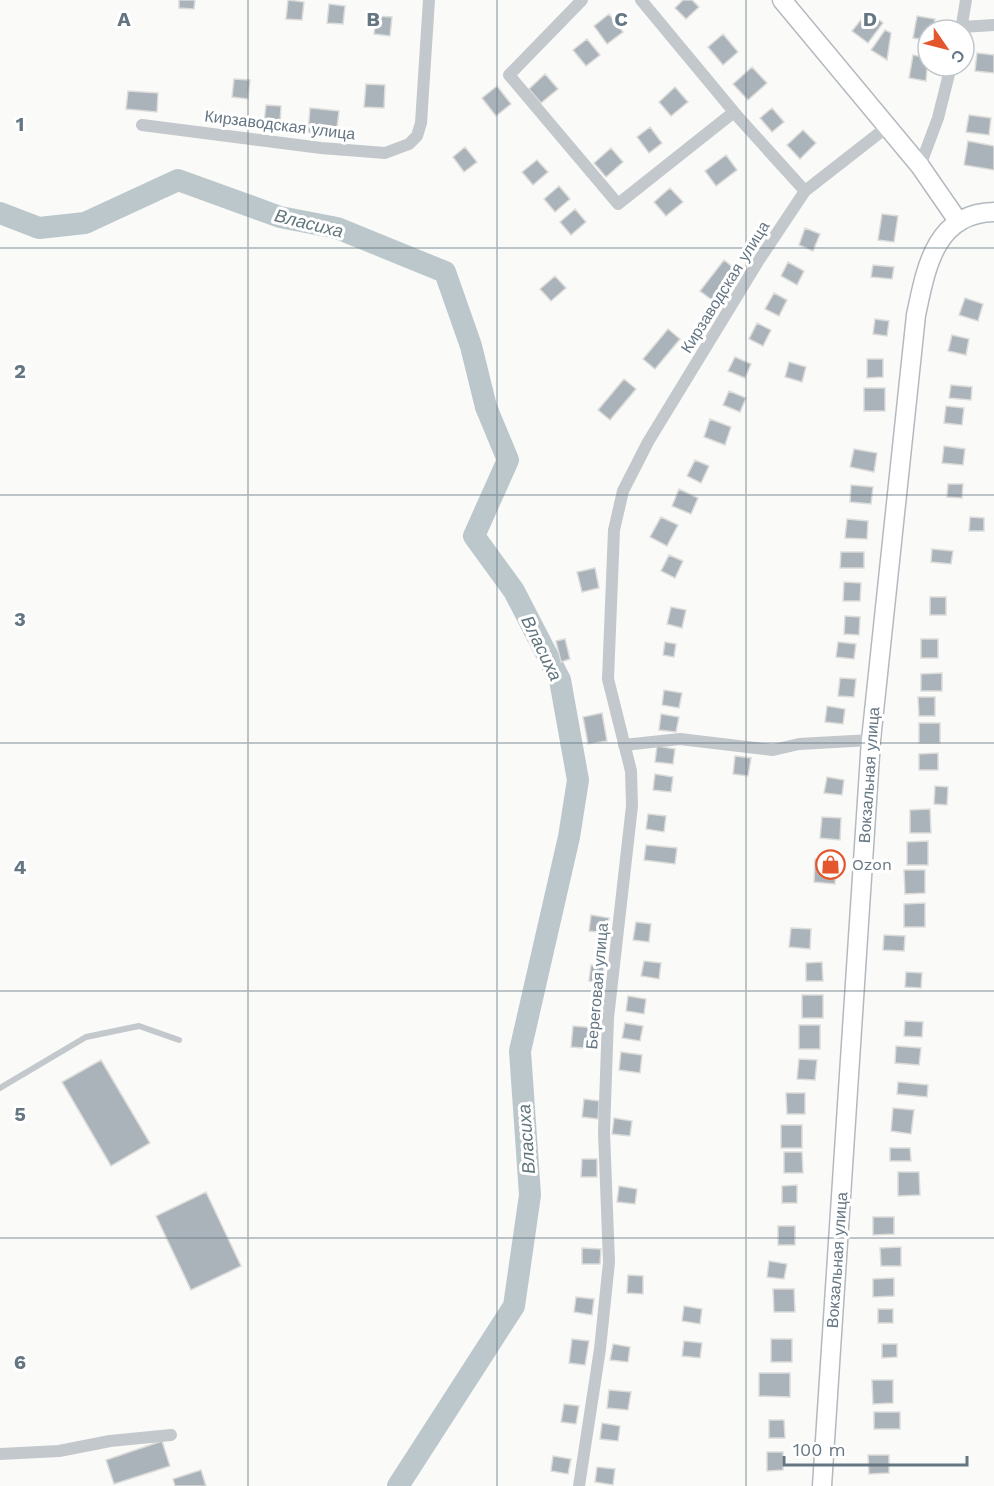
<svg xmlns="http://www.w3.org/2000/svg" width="994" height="1486" viewBox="0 0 994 1486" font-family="'Work Sans',sans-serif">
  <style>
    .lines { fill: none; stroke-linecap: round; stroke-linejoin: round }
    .river { stroke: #bbc7cb; stroke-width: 22 }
    .building { fill: #aab3b9; stroke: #dcdcda; stroke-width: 1.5 }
    .secondary-casing { stroke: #b3babf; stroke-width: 21 }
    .lane { stroke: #c3c8cc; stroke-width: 6 }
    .street { stroke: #c3c8cc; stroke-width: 12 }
    .secondary { stroke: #fff; stroke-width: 18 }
    .grid { fill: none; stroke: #657683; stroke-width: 1.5; stroke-opacity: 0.55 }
    .labels { text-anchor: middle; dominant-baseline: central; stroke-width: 6; stroke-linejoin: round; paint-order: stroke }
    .street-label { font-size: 16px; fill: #657683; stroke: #fff }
    .poi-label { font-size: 16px; fill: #657683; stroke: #fff; text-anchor: start }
    .water-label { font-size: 18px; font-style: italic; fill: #60757c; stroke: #fff }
    .grid-label { font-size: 20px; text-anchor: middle; font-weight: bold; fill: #657683; stroke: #fff; stroke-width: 6; stroke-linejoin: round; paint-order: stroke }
  </style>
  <rect width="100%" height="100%" fill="#fafaf8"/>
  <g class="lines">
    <path class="river" d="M0 213 39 228 85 223 178 180 280 217 337 228 445 272 471 346 486 407 508 460 474 536 514 591 560 680 578 780 569 837 520 1051 530 1195 514 1306 398 1486"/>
  </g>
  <path class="building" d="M179 0H195L194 9 179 8Z
    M288 0 304 2 302 20 286 19Z
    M683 0H692L699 7 686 19 675 8Z
    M329 4 345 6 343 24 327 23Z
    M868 11 883 23 868 43 852 31Z
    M609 14 623 32 607 44 594 26Z
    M376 16 392 17 390 36 374 34Z
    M917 16 935 19 933 30H928V40L913 38Z
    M885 30 891 33 887 60 871 50Z
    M723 34 738 52 723 65 708 47Z
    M587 39 600 55 586 66 573 50Z
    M977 53 994 55V73L975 71Z
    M913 55 928 58 926 81 909 78Z
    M752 67 767 83 748 100 733 84Z
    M545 74 558 89 541 103 529 89Z
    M234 79 250 80 248 99 232 97Z
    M366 84 385 85 384 108 364 107Z
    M497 86 511 104 496 116 482 98Z
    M675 87 688 102 671 116 659 102Z
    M128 91 158 93 157 112 126 109Z
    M266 105 281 106 280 125 264 123Z
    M310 108 339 111 336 136 308 132Z
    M772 108 784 122 772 132 760 118Z
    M969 115 991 118 989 135 966 132Z
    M650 127 662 143 649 153 637 137Z
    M803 130 816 143 800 159 787 145Z
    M968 141 994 146V170L964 165Z
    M465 147 477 162 464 172 453 157Z
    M611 148 623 162 606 177 594 163Z
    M726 155 737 170 716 186 705 171Z
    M537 160 548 172 533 185 522 172Z
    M559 186 570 199 555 212 544 199Z
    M670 188 683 202 666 216 654 202Z
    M575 209 586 222 571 235 560 222Z
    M882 214 898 216 894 242 878 240Z
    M805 228 820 234 813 251 799 245Z
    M724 260 736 270 712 300 700 291Z
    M788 262 804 271 797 285 781 276Z
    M873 265 894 267 892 279 871 277Z
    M555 276 566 288 551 301 540 289Z
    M774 293 787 300 779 316 765 309Z
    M965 298 983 304 978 321 959 315Z
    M875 319 889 321 887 336 873 334Z
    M757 323 771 330 763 346 749 339Z
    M668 329 680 339 655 369 643 359Z
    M952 335 969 339 966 355 948 351Z
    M735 357 751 364 745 378 728 371Z
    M867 359H883V377L867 378Z
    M789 362 806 367 802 382 785 377Z
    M624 379 636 389 610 420 598 410Z
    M951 385 972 387 971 400 949 398Z
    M864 388H885V411H864Z
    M729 391 746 398 740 412 723 405Z
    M946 406 964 408 962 425 944 423Z
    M710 419 731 427 725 445 704 437Z
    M944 446 965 449 963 465 942 463Z
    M854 449 877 453 874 472 850 467Z
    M695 460 709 466 701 483 687 476Z
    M948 484H963L962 498 947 497Z
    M851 485 873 487 871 504 850 502Z
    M679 489 698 498 691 514 672 506Z
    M661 517 678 525 667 546 650 537Z
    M970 517 984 518V531H969Z
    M847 519 868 521 867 539 845 538Z
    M932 549 953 551 951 564 931 562Z
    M841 552H864V568H840Z
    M669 555 683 561 675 578 661 571Z
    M595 568 599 588 582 592 577 572Z
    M844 582 861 583 860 601H843Z
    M930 597H946V615H930Z
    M671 607 686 610 682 628 667 624Z
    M845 616 860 617 859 635 844 634Z
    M565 639 570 659 561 662 556 641Z
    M921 639H938V658H921Z
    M665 642 676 644 674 657 663 655Z
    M838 642 856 644 854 659 836 657Z
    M942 673V691H921V674Z
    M840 678 856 679 854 697 838 696Z
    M664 690 682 693 679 708 662 705Z
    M918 697H935V716H919Z
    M827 706 845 709 843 724 825 722Z
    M602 713 607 741 588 744 583 717Z
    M661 714 679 717 676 732 659 730Z
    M919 723H940V743H919Z
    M657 746 675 749 673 764 655 762Z
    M938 753V770H919V754Z
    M735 756 751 758 748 776 733 774Z
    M655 774 673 777 671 792 653 790Z
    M827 777 844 780 842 795 824 793Z
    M935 786 948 787 947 805 934 804Z
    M930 809 931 833H910V810Z
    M648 814 666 816 664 832 646 829Z
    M822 817 841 818 840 840 820 838Z
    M928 841V865H907V842Z
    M646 845 677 848 675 864 644 860Z
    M815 859 836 860 835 884 814 882Z
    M904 870H925V893L905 894Z
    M925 903V927H904V904Z
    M591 915 609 918 607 933 589 931Z
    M636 922 651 924 649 942 633 940Z
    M791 928 811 929 810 949 789 947Z
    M884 935 905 936 904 951 883 950Z
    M644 961 661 963 659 979 641 976Z
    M822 962 823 981H806V963Z
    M591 965 604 967 602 983 589 981Z
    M906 972 922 973 921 988 905 987Z
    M802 995H823V1018H802Z
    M628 996 646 999 644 1014 626 1011Z
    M905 1021 923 1022 922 1037 904 1036Z
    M625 1023 643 1026 640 1041 622 1038Z
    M799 1025H820V1049H799Z
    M573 1026 597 1028 595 1049 571 1047Z
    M896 1046 921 1048 919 1065 895 1063Z
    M621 1052 642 1055 640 1073 619 1070Z
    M799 1059 817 1060 815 1080 797 1079Z
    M101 1060 150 1143 111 1166 62 1082Z
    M898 1082 928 1085 927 1097 897 1094Z
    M786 1093H805V1114H787Z
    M584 1099 599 1101 598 1119 582 1117Z
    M893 1108 914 1110 911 1134 891 1131Z
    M614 1118 632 1121 630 1136 612 1134Z
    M781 1125H802V1148H781Z
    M890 1148H910L911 1161H890Z
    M784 1152H802L803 1173H784Z
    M582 1159H597V1177H581Z
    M898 1172H919L920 1195 898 1196Z
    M797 1185V1203H782V1186Z
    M619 1186 637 1189 635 1204 617 1202Z
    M206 1192 241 1266 191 1290 156 1216Z
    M873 1217H894V1234L873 1235Z
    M778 1226H795V1245H778Z
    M901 1247V1266H881L880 1248Z
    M582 1248 601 1249 600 1264H582Z
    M769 1261 787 1264 784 1279 767 1277Z
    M628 1275 643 1276V1294L627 1293Z
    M894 1278V1296L873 1297V1279Z
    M773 1289H794L795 1312H774Z
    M576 1297 594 1299 592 1315 574 1312Z
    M684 1306 702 1309 700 1324 682 1321Z
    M878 1309H893V1323H878Z
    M572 1339 589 1341 585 1365 569 1363Z
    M771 1339H792V1362H771Z
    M684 1341 702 1343 700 1358 682 1356Z
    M613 1344 630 1347 628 1362 610 1360Z
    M882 1344H897V1357L882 1358Z
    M759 1373H790V1397L759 1396Z
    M872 1380H893V1403L873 1404Z
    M609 1390 631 1392 628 1410 607 1408Z
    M564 1404 579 1406 576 1424 561 1422Z
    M874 1412H900V1429H874Z
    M769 1420H784L785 1438H769Z
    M602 1423 620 1426 618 1441 600 1439Z
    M162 1441 170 1466 114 1484 106 1460Z
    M767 1452H783V1470L767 1471Z
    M868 1455H889V1473L869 1474Z
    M553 1456 571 1459 568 1474 551 1471Z
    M597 1467 615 1469 613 1485 595 1482Z
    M201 1470 206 1486H175L173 1479Z"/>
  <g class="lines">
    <defs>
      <path id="secondary" d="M782 0 920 166 958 221
        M822 1486 871 740 916 315C926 268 935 213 994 212"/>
    </defs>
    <use href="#secondary" class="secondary-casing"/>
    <path class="lane" d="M0 1088 86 1037 139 1026 179 1040"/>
    <path class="street" d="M582 0 509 75 618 204 734 112
      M641 0 739 118 805 191
      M962 27 994 25
      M961 30 966 0
      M142 125 321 148 385 153 409 144 417 136 421 123 429 0
      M920 166 938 118 951 66
      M624 745 680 739 773 750 799 744 871 740
      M0 1454 59 1451 110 1441 171 1435
      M579 1486 600 1349 609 1262 604 1132 608 1018 632 806 631 771 608 679 614 530 623 491 648 442 759 260 805 191 887 127"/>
    <use href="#secondary" class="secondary"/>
  </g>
  <path class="grid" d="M248 0V1486M497 0V1486M746 0V1486M0 248H994M0 495H994M0 743H994M0 991H994M0 1238H994"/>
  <defs>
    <symbol id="shop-ring" viewBox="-11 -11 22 22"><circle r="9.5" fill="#fff" stroke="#e4572e" stroke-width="1.5"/><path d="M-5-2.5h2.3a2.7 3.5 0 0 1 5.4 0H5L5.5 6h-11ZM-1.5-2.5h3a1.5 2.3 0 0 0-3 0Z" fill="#e4572e"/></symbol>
  </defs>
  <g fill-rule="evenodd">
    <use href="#shop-ring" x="814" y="848" width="33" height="33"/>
  </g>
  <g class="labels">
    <g class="street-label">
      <text transform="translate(280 125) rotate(7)">Кирзаводская улица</text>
      <text transform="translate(725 287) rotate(-58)">Кирзаводская улица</text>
      <text transform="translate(869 775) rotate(-86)">Вокзальная улица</text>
      <text transform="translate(597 986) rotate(-85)">Береговая улица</text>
      <text transform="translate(837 1260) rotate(-86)">Вокзальная улица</text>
    </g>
    <g class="poi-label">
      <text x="852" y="864">Ozon</text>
    </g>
    <g class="water-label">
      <text transform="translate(309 223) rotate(14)">Власиха</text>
      <text transform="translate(542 648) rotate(64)">Власиха</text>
      <text transform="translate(526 1139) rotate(-94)">Власиха</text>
    </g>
  </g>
  <g class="grid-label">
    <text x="124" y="26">A</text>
    <text x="373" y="26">B</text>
    <text x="621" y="26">C</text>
    <text x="870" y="26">D</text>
    <text x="20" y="131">1</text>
    <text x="20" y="378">2</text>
    <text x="20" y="626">3</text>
    <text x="20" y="874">4</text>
    <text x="20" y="1121">5</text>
    <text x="20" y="1369">6</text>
  </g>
  <g transform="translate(946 48) rotate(125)"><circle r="28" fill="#ffffff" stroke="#c1c8cd" stroke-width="1.5"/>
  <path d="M0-4.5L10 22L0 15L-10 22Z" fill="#e4572e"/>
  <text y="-9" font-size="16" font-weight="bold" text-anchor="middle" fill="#657683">С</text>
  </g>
  <path d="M784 1456v9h183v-9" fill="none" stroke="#657683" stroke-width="3"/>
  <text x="793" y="1456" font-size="18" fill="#657683" stroke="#ffffff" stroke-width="4.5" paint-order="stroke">100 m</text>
</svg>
